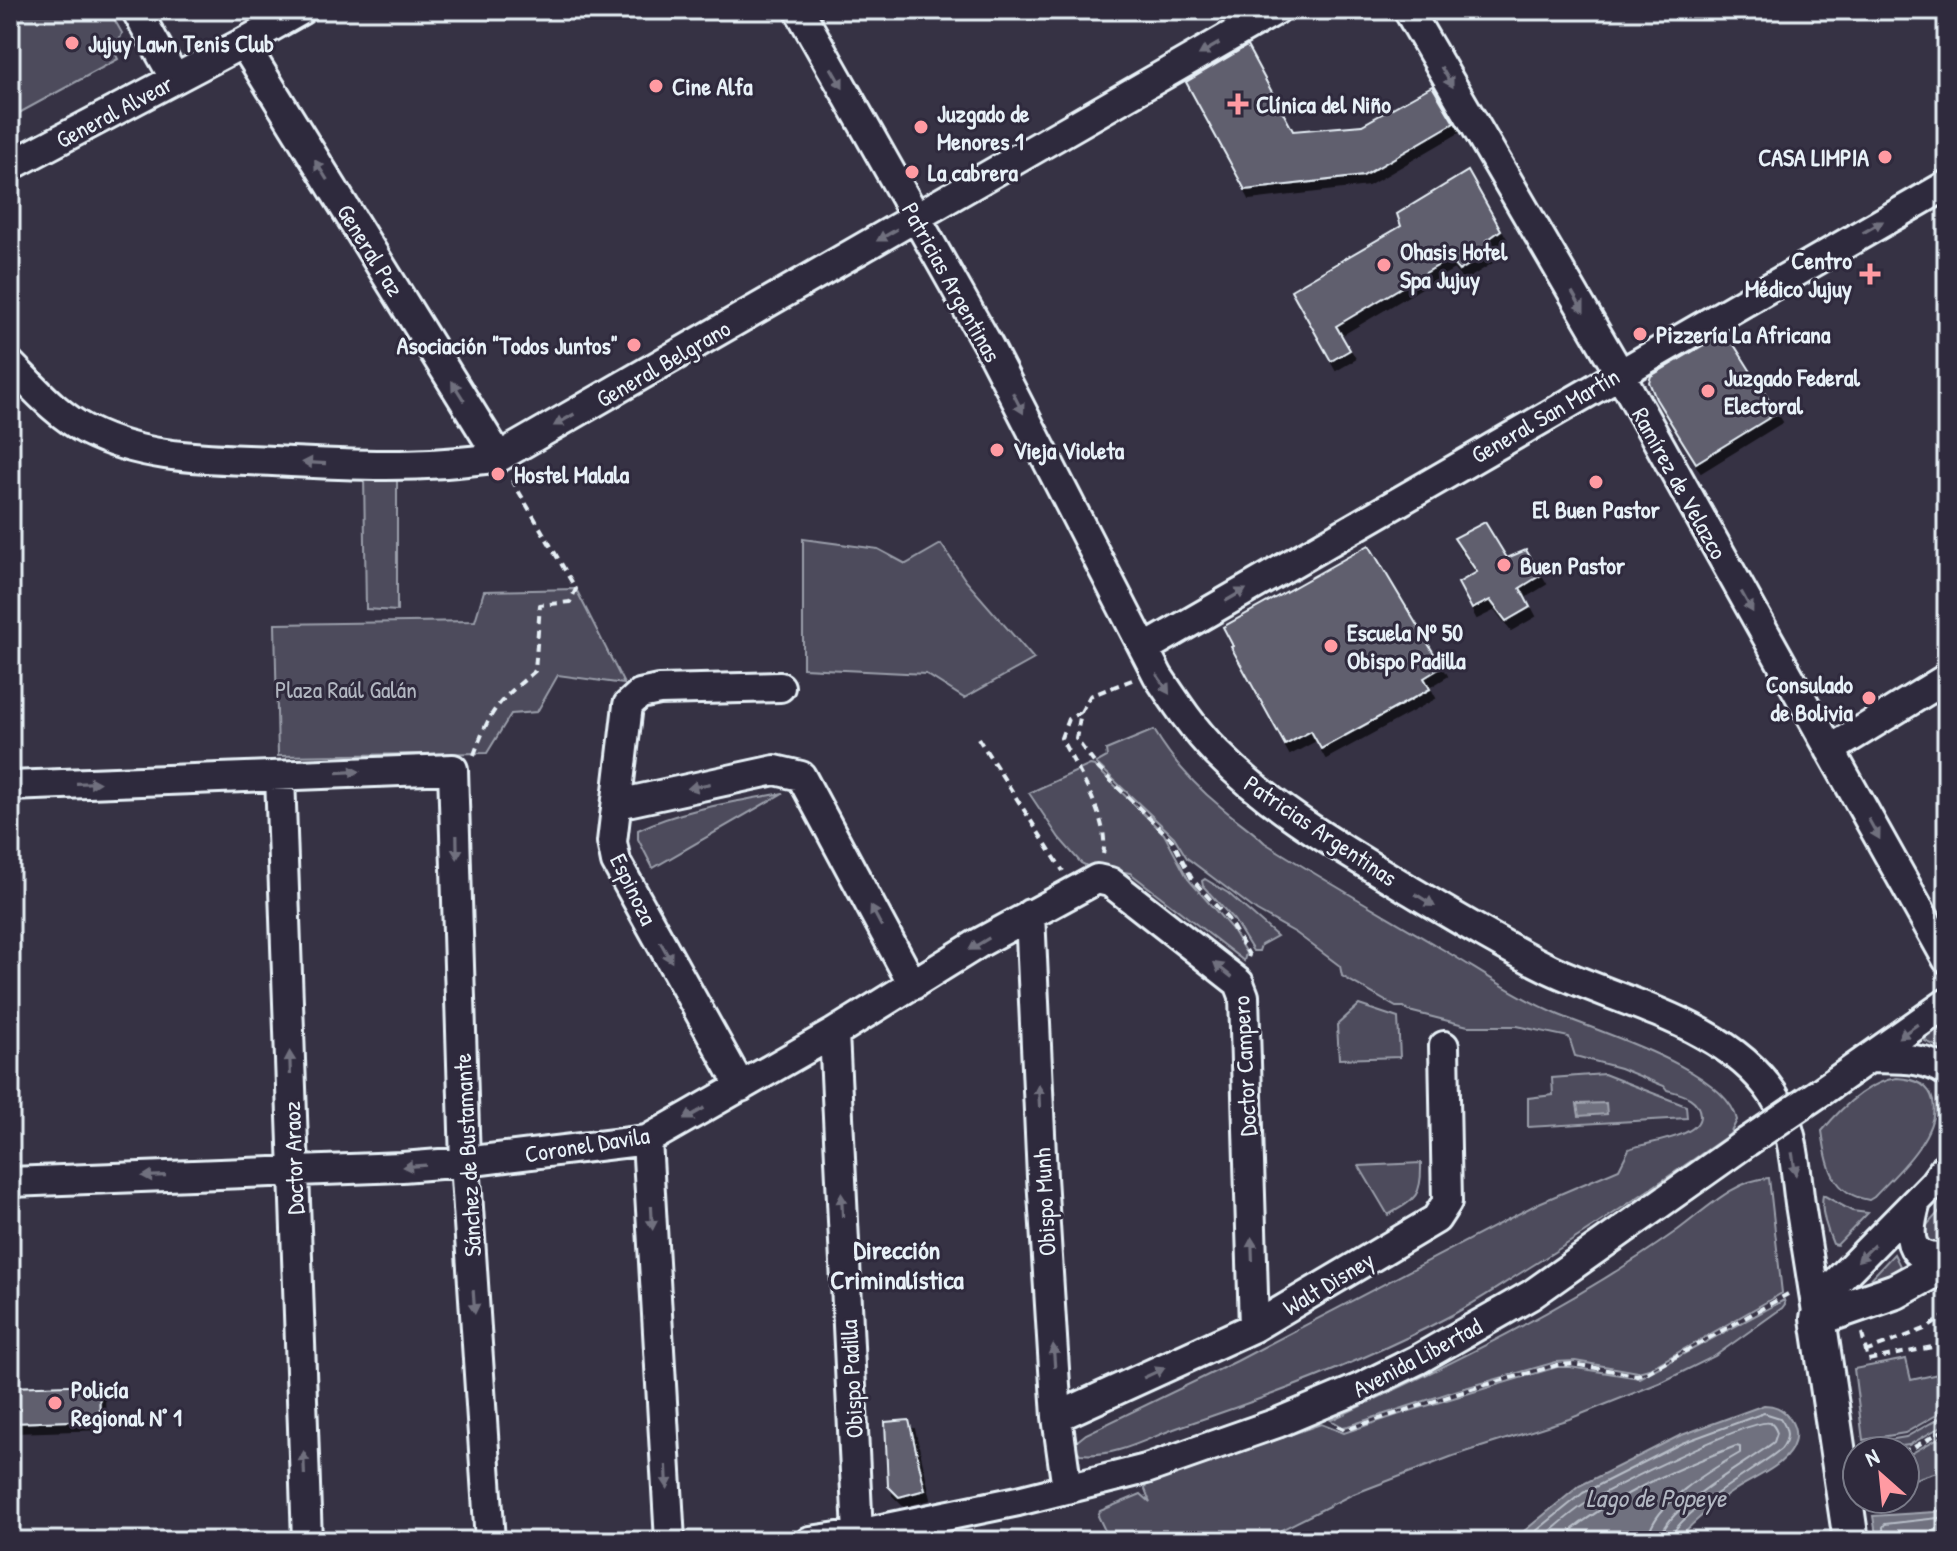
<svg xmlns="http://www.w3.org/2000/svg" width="1957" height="1551" viewBox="0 0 1957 1551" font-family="'Patrick Hand',sans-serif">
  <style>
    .green { fill: #4d4b5c; stroke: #9a9eaa; stroke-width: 2 }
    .water { fill: #70717f; stroke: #a0a4af; stroke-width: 2 }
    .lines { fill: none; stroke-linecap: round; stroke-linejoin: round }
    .shore { stroke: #b8bec8; stroke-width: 2 }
    .building { fill: #605e6e; stroke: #e8f1f8; stroke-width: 2; filter: url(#shadow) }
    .minor-casing { stroke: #e8f1f8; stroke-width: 34 }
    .major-casing { stroke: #e8f1f8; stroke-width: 40 }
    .path { stroke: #e8f1f8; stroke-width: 4; stroke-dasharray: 8 6; stroke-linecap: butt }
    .minor { stroke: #2f2a3d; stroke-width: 28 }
    .major { stroke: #2f2a3d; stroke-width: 34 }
    .minor-bridge-casing { stroke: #e8f1f8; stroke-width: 34; stroke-linecap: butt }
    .minor-bridge { stroke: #2f2a3d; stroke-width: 28 }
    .oneway { fill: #70707e }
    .poi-dot { fill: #ff9aa2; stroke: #2f2a3d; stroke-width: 3 }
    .labels { text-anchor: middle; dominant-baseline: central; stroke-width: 6; stroke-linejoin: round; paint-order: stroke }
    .poi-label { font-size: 24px; font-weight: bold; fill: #e8f1f8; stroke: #2f2a3d; text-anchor: start }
    .street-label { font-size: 24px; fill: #e8f1f8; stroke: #2f2a3d }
    .park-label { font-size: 24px; fill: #b2b7c1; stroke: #2f2a3d }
    .neighbourhood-label { font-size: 26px; font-weight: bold; fill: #e8f1f8; stroke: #2f2a3d }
    .water-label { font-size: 26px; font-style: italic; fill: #b2b7c2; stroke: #2f2a3d }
  </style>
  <defs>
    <filter id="shadow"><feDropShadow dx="5" dy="9" stdDeviation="0" flood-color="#0009"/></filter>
  </defs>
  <rect width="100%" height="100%" fill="#363244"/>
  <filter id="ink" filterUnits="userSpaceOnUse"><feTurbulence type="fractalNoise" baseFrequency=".0125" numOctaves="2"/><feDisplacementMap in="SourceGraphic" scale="16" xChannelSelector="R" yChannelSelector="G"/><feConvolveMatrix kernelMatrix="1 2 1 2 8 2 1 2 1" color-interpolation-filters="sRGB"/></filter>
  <g filter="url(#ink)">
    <path class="green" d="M10 10H109L122 33 115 53 118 59 10 118Z
      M364 474H397V611L366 609Z
      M803 539 878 549 906 564 941 544 966 581 1034 659 964 698 926 674 803 668Z
      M576 589 624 684 558 675 537 712 511 714 487 753 278 756 275 624 475 621 484 591Z
      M1154 730C1172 760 1194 785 1221 807 1236 820 1251 829 1265 843 1322 879 1380 912 1437 946 1477 969 1516 997 1559 1015 1602 1033 1726 1070 1737 1120L1730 1134C1664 1180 1597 1226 1527 1269 1501 1285 1477 1302 1450 1316 1365 1361 1275 1395 1185 1425 1151 1436 1118 1458 1080 1454L1075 1447 1076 1442 1086 1434 1237 1361 1539 1203 1619 1169 1629 1149C1646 1142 1701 1138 1700 1115 1699 1097 1681 1094 1667 1090L1664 1086 1620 1068 1575 1056 1569 1037 1517 1026H1468L1409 1011 1404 1007H1396L1342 976 1340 966 1296 933 1257 911 1187 858 1174 837 1096 763 1107 757 1106 750Z
      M1090 765 1095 766 1164 834 1188 879 1231 928 1246 953 1244 961 1130 873 1087 866 1081 863 1059 838 1029 793Z
      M783 793 653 868 638 839V830C683 809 734 802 783 793Z
      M1205 879 1228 893 1277 936 1261 945 1259 951H1253L1234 920 1203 886 1202 881Z
      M1359 1005 1398 1018 1400 1057 1339 1059 1337 1025Z
      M1947 1022V1051L1925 1041 1926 1038Z
      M1604 1074 1686 1106 1687 1118 1528 1127V1098L1553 1095 1552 1078Z
      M1897 1078C1941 1080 1941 1114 1920 1145 1908 1164 1890 1180 1874 1197L1869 1200C1831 1194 1827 1164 1822 1131 1841 1108 1867 1082 1897 1078Z
      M1421 1163C1422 1196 1416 1199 1388 1215L1359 1166Z
      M1769 1178 1782 1293 1649 1369 1638 1372 1575 1361 1556 1362 1458 1390 1348 1426 1343 1427 1331 1420C1449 1365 1568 1308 1675 1232 1703 1212 1735 1179 1769 1178Z
      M1823 1195 1852 1211 1868 1213 1837 1245 1833 1244C1827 1230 1820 1210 1823 1195Z
      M1947 1203V1245L1933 1246 1927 1237 1926 1226Z
      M1894 1254 1900 1266 1909 1273 1864 1286Z
      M1784 1300 1785 1304 1782 1308 1715 1356 1664 1381 1569 1419 1453 1456 1351 1495 1259 1541H1110L1098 1516 1100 1511 1141 1494 1150 1502 1145 1489 1146 1485 1321 1424 1344 1433 1403 1413 1557 1367H1570L1639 1378Z
      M1906 1359 1911 1380 1947 1372V1409L1905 1433 1863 1440 1854 1369Z
      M1947 1414V1423L1909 1445 1865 1451 1864 1444 1906 1437Z
      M1947 1433V1469L1905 1482V1454L1912 1453Z"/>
    <path class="water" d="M1606 1103 1607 1114 1579 1116 1577 1104Z
      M1764 1405C1776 1405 1784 1409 1790 1419 1796 1428 1797 1438 1792 1448 1781 1469 1750 1479 1732 1492 1711 1506 1692 1524 1675 1541H1512L1579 1486 1679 1436Z
      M1947 1508V1541H1877L1873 1516 1935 1512Z"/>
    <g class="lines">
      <path class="shore" d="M1524 1541 1583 1493 1682 1443 1764 1413 1780 1418C1788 1429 1790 1438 1781 1449 1759 1468 1673 1515 1670 1541
        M1539 1541C1555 1528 1570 1513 1588 1502 1608 1489 1754 1417 1770 1423 1774 1425 1776 1430 1777 1433L1774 1442C1748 1463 1662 1508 1660 1541
        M1558 1541C1609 1497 1673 1470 1736 1446L1740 1447V1453C1712 1469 1649 1506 1648 1541
        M1884 1541 1883 1527 1885 1524 1947 1517"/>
    </g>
    <path class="building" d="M1247 46 1293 131 1362 125 1432 86 1454 123 1363 176 1245 190 1186 82Z
      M1468 171 1501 230 1486 241 1491 251 1459 271 1449 259 1336 326 1350 350 1331 361 1291 290 1401 226 1397 214Z
      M1726 332 1777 413 1696 463 1656 399 1649 382 1651 376Z
      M1485 522 1507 558 1526 550 1541 575 1520 588 1530 607 1506 621 1490 600 1472 609 1458 583 1477 572 1454 538Z
      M1369 545 1442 667 1424 678 1430 689 1321 749 1311 731 1285 745 1231 647 1233 646 1223 627Z
      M99 1384 100 1420 10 1423V1387Z
      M909 1420 925 1490 899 1497 888 1486 885 1422Z"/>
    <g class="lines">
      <defs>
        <path id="minor" d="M136 10 175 79
          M799 10 988 345 1158 676C1176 703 1194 730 1217 753 1272 809 1341 848 1408 889 1455 917 1501 945 1550 969 1622 1003 1727 1024 1773 1094 1794 1126 1795 1168 1800 1204 1806 1242 1812 1280 1818 1318
          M1408 10 1619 372 1947 959
          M243 43 499 457
          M10 166 243 43 301 10
          M10 364C34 388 57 415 88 431 146 460 211 458 273 461 348 465 424 469 499 457L1276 10
          M1144 649 1947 185
          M1830 750 1947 678
          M280 776 307 1541
          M10 786 453 769 465 1162 490 1541
          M618 804 775 770 801 776 913 985
          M1030 914 1042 1177 1057 1417 1067 1489
          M834 1033 858 1534
          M1869 1058C1897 1059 1923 1056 1947 1072
          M741 1087 616 862 612 842 628 705 640 694 659 690 780 687
          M1822 1091 1947 1003
          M647 1140 670 1541
          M10 1182 402 1167 465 1162 647 1140 834 1033 979 943 1097 879 1110 882 1239 983 1244 996 1254 1327
          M1916 1202C1907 1233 1905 1263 1947 1257
          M1816 1303 1933 1184 1947 1165
          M1057 1417 1254 1327 1436 1219 1447 1202 1444 1046
          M810 1541 858 1534 1018 1501 1146 1469 1277 1423 1358 1389 1417 1360 1531 1295 1747 1142"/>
        <path id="major" d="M1851 1541 1818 1318 1896 1291 1947 1263"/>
      </defs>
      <use href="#minor" class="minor-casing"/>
      <use href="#major" class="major-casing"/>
      <path class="path" d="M1132 680 1090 696 1081 712 1076 739 1099 769 1172 840 1192 879 1228 919 1249 955 1247 960
        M1081 712 1068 719 1061 738C1076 768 1111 821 1103 854
        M978 738 1063 871
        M474 755C491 708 497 703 535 671L540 605 570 602 576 589 512 480
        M1862 1333 1868 1360 1947 1344
        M1865 1352 1927 1328 1947 1315
        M1337 1426 1345 1430 1478 1387 1558 1365 1573 1364 1637 1375 1646 1373 1788 1294
        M1901 1451 1911 1449 1947 1428"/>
      <use href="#minor" class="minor"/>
      <use href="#major" class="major"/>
      <defs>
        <path id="minor-bridge" d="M1747 1142 1822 1091"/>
      </defs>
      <use href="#minor-bridge" class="minor-bridge-casing"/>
      <use href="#minor-bridge" class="minor-bridge"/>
    </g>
    <defs><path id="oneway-solid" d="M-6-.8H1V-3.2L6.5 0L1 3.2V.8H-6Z" transform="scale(2)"/></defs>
    <g class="oneway">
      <use href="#oneway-solid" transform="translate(1209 49) rotate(150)"/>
      <use href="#oneway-solid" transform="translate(1447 77) rotate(60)"/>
      <use href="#oneway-solid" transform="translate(837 78) rotate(60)"/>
      <use href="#oneway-solid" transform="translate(321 170) rotate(-122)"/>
      <use href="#oneway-solid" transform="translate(1873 227) rotate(-30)"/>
      <use href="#oneway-solid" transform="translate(887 235) rotate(150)"/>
      <use href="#oneway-solid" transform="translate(1578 302) rotate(60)"/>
      <use href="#oneway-solid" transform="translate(458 391) rotate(-122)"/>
      <use href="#oneway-solid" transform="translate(1018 403) rotate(63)"/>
      <use href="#oneway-solid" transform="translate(564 420) rotate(150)"/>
      <use href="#oneway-solid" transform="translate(314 463) rotate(-177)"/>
      <use href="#oneway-solid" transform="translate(1236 595) rotate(-30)"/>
      <use href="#oneway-solid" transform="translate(1747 602) rotate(61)"/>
      <use href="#oneway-solid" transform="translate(1163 684) rotate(57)"/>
      <use href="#oneway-solid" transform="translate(348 772) rotate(-3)"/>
      <use href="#oneway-solid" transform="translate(88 783) rotate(-2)"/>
      <use href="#oneway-solid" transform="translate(699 786) rotate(168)"/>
      <use href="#oneway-solid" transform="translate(1874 829) rotate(61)"/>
      <use href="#oneway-solid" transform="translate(457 847) rotate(89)"/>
      <use href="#oneway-solid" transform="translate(1425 900) rotate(32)"/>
      <use href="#oneway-solid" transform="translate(876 916) rotate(-118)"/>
      <use href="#oneway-solid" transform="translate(979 944) rotate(149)"/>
      <use href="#oneway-solid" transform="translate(666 952) rotate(61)"/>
      <use href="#oneway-solid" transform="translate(1223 970) rotate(-141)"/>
      <use href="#oneway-solid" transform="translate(1908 1031) rotate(145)"/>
      <use href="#oneway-solid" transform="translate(290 1063) rotate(-92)"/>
      <use href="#oneway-solid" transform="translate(1039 1096) rotate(-93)"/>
      <use href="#oneway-solid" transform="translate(694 1114) rotate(150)"/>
      <use href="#oneway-solid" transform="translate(1794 1164) rotate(81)"/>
      <use href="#oneway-solid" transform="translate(414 1166) rotate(176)"/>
      <use href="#oneway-solid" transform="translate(154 1176) rotate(178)"/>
      <use href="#oneway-solid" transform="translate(842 1205) rotate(-93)"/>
      <use href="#oneway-solid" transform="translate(652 1218) rotate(87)"/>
      <use href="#oneway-solid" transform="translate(1252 1249) rotate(-92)"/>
      <use href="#oneway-solid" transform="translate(1866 1253) rotate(135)"/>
      <use href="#oneway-solid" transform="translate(474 1302) rotate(86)"/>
      <use href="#oneway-solid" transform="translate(1054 1356) rotate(-94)"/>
      <use href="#oneway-solid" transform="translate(1154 1373) rotate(-25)"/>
      <use href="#oneway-solid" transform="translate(304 1463) rotate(-92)"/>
      <use href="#oneway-solid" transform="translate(667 1477) rotate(87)"/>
    </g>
  </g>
  <g class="poi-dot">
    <circle cx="72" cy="43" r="8"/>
    <circle cx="656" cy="86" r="8"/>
    <path d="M1234 92h8v8h8v8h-8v8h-8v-8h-8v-8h8z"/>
    <circle cx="921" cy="127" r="8"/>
    <circle cx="1885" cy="157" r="8"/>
    <circle cx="912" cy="172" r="8"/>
    <circle cx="1384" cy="265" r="8"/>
    <path d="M1866 262h8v8h8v8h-8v8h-8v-8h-8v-8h8z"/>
    <circle cx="1640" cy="334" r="8"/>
    <circle cx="634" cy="345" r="8"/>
    <circle cx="1708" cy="391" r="8"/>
    <circle cx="997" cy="450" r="8"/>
    <circle cx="498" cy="474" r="8"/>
    <circle cx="1596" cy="482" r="8"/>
    <circle cx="1504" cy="565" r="8"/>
    <circle cx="1331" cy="646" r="8"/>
    <circle cx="1869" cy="698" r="8"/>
    <circle cx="55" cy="1403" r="8"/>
  </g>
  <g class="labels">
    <g class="poi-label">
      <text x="88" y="43">Jujuy Lawn Tenis Club</text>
      <text x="672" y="86">Cine Alfa</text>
      <text x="1256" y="104">Clínica del Niño</text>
      <text x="937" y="113">Juzgado de<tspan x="937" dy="28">Menores 1</tspan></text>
      <text x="1869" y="157" text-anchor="end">CASA LIMPIA</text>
      <text x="928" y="172">La cabrera</text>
      <text x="1400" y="251">Ohasis Hotel<tspan x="1400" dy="28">Spa Jujuy</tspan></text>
      <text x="1852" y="260" text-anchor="end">Centro<tspan x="1852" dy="28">Médico Jujuy</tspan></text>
      <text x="1656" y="334">Pizzería La Africana</text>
      <text x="618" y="345" text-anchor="end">Asociación "Todos Juntos"</text>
      <text x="1724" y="377">Juzgado Federal<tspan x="1724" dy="28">Electoral</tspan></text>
      <text x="1013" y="450">Vieja Violeta</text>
      <text x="514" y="474">Hostel Malala</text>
      <text x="1596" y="509" text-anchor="middle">El Buen Pastor</text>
      <text x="1520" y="565">Buen Pastor</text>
      <text x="1347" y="632">Escuela Nº 50<tspan x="1347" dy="28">Obispo Padilla</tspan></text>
      <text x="1853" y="684" text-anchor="end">Consulado<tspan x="1853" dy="28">de Bolivia</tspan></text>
      <text x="71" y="1389">Policía<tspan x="71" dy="28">Regional N° 1</tspan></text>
    </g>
    <g class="street-label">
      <text transform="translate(114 111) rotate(-28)">General Alvear</text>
      <text transform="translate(371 250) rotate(58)">General Paz</text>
      <text transform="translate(952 282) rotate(61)">Patricias Argentinas</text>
      <text transform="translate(663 363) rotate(-30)">General Belgrano</text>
      <text transform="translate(1545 415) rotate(-30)">General San Martín</text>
      <text transform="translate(1680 483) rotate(61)">Ramírez de Velazco</text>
      <text transform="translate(1321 830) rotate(34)">Patricias Argentinas</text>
      <text transform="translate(634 889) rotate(64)">Espinoza</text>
      <text transform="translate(1244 1066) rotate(-93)">Doctor Campero</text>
      <text transform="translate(587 1144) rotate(-9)">Coronel Davila</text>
      <text transform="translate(467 1155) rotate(-93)">Sánchez de Bustamante</text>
      <text transform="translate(293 1158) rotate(-92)">Doctor Araoz</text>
      <text transform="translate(1044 1202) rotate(-93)">Obispo Munh</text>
      <text transform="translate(1328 1283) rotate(-31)">Walt Disney</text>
      <text transform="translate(1417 1357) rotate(-28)">Avenida Libertad</text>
      <text transform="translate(851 1379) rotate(-93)">Obispo Padilla</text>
    </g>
    <g class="park-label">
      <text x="346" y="689">Plaza Raúl Galán</text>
    </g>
    <g class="neighbourhood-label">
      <text x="897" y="1249">Dirección<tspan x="897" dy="30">Criminalística</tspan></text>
    </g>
    <g class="water-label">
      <text x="1656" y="1497">Lago de Popeye</text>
    </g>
  </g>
  <rect width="1957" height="1551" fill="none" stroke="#2f2a3d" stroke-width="40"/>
  <rect x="20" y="20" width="1917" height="1511" fill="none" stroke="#e8f1f8" stroke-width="3" filter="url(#ink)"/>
  <g transform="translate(1881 1475) rotate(333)"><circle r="38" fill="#2f2a3d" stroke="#797a88" stroke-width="2"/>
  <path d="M0-6L14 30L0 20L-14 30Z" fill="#ff9aa2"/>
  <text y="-12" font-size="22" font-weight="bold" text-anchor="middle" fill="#e8f1f8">N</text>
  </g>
</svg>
